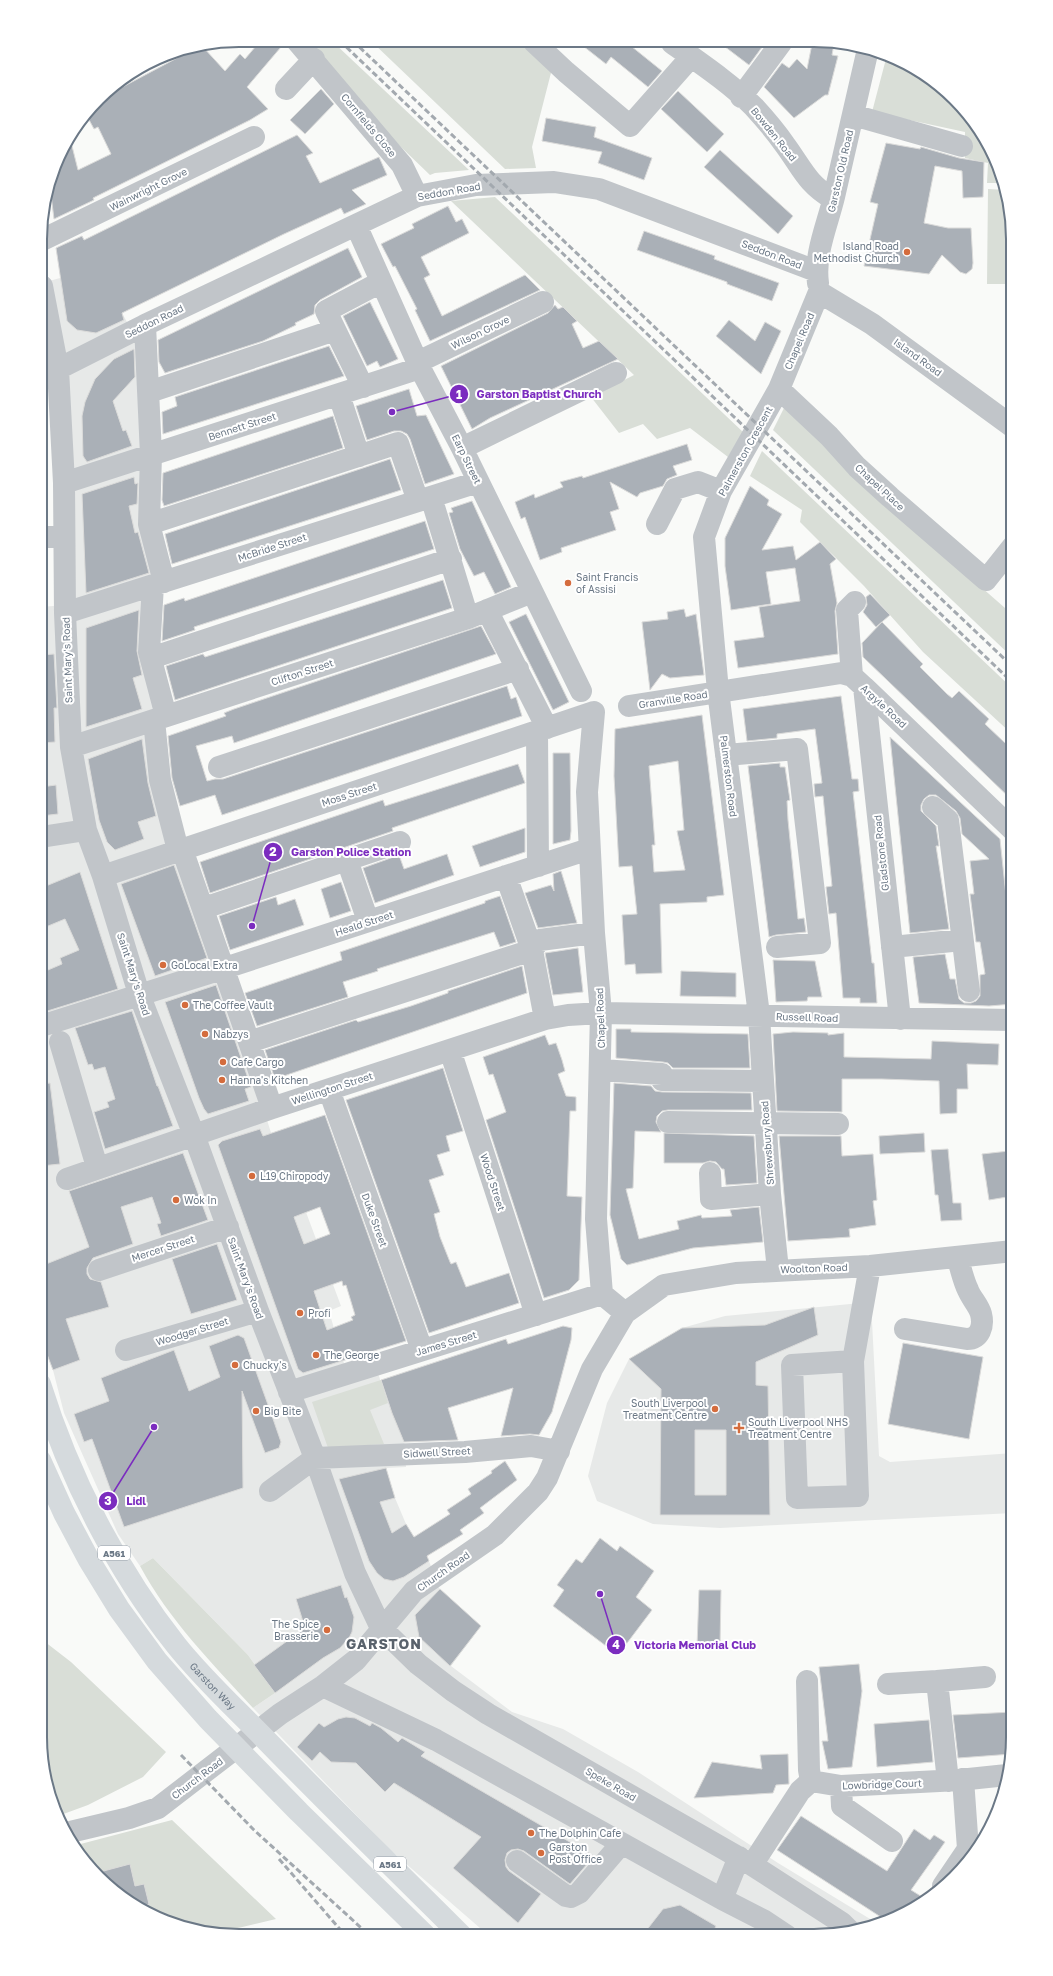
<svg xmlns="http://www.w3.org/2000/svg" width="1053" height="1976" viewBox="0 0 1053 1976" font-family="'Golos Text',sans-serif">
  <style>
    .built { fill: #e7e9e8 }
    .green { fill: #d9ded7 }
    .building { fill: #aab0b7; stroke: #dbdbda; fill-rule: evenodd }
    .lines { fill: none; stroke-linecap: round; stroke-linejoin: round }
    .minor { stroke: #c1c5c9; stroke-width: 22 }
    .highway { stroke: #d5dadd; stroke-width: 22 }
    .rail { stroke: #a3a9af; stroke-width: 3; stroke-dasharray: 6 3; stroke-linecap: butt }
    .poi-dot { fill: #d46c3d; stroke: #fff; stroke-width: 1.5 }
    .labels { text-anchor: middle; dominant-baseline: central; stroke-width: 4; stroke-linejoin: round; paint-order: stroke }
    .shield { fill: #fff; stroke: #97a0aa; stroke-width: 1 }
    .shield-label { font-size: 9px; font-weight: bold; fill: #6b7886 }
    .street-label { font-size: 10px; fill: #6b7886; stroke: #fff }
    .poi-label { font-size: 10px; fill: #6b7886; stroke: #fff; text-anchor: start }
    .district-label { font-size: 14px; font-weight: bold; letter-spacing: 1px; fill: #59626c; stroke: #fff }
    .rim { fill: none; stroke: #6b7886; stroke-width: 2 }
    .leader { fill: none; stroke: #7b2cbf; stroke-width: 1.5 }
    .callout-dot { fill: #7b2cbf; stroke: #fff; stroke-width: 1.5 }
    .mark-label { font-size: 12px; text-anchor: middle; font-weight: bold; fill: #fff }
    .callout-label { font-size: 11px; text-anchor: middle; font-weight: bold; fill: #7b2cbf; stroke: #fff; stroke-width: 4; stroke-linejoin: round; paint-order: stroke }
  </style>
  <rect width="100%" height="100%" fill="#f9faf8"/>
  <path class="built" d="M108 254 122 313 132 331 145 325 160 780 284 1174 291 1172 341 1306 329 1311 347 1374 375 1365 392 1413 405 1445 406 1467 386 1468 395 1498 406 1524 429 1561 439 1588 481 1626 451 1666 512 1712 563 1729 638 1772 778 1863 880 1925 878 1926 814 1936 488 1935 389 1849 253 1708 275 1693 248 1655 153 1558 140 1566 118 1534 64 1413 53 1370 40 1336 41 607 65 605 58 370 41 380 42 283 60 278Z
    M871 1302 879 1456 890 1462 1013 1453V1513L720 1528 653 1524 597 1501 588 1476 607 1403 629 1359 682 1328 725 1316Z"/>
  <path class="green" d="M307 40 332 41 469 170 435 173 430 175 376 123Z
    M371 41 528 42 553 65 532 147 536 168 505 169Z
    M887 55C921 67 960 98 979 128 989 142 995 160 1003 175L1004 183H987L988 163 965 158V132L872 112Z
    M988 189 1005 190 1013 239V284H987Z
    M495 197 743 432 728 457 690 428 657 439 643 424 619 433 591 397 634 375 451 201Z
    M785 406 859 480 1013 615V658L773 430Z
    M762 451 1013 689V735L923 652 864 586 800 522 802 510 750 476Z
    M381 1380 388 1403 370 1410 384 1444 328 1448 312 1402Z
    M153 1558 248 1655 275 1693 253 1708C212 1663 169 1620 140 1566Z
    M40 1638 71 1662 166 1752 143 1777 88 1805 58 1816C34 1768 40 1691 40 1638Z
    M172 1820 276 1919 213 1934 151 1916 108 1887 73 1846Z"/>
  <path class="building" d="M261 40H273L281 47 247 87 268 109 250 120 93 198 94 200 54 219 50 187 62 149 72 146 78 170 111 154 98 127 94 129 87 116 100 99 194 49 203 47 225 71 240 54 245 59Z
    M578 42H626L662 71 648 87 611 57 606 64Z
    M720 43H765L749 65Z
    M812 44H834L832 55 838 56 828 95H825L794 118 764 87 782 63 789 68 797 59 807 69Z
    M321 89 334 104 305 134 290 120Z
    M678 91 724 134 707 152 661 109Z
    M546 118 596 127 594 137 652 158 644 180 598 163 602 152 542 141Z
    M297 135 313 153 306 156 320 183 379 157 387 175 352 190 366 204 344 214 341 208 284 234 122 313 124 320 96 333 77 330 67 321 56 248 82 236 84 240Z
    M886 143 920 149 921 147 959 158 984 162 983 197 963 198 962 171 935 166 924 223 948 228H971L973 263 972 269 966 274 960 272 942 255 929 274 864 266 878 204 870 202Z
    M720 150 793 216 778 234 704 167Z
    M448 206 456 222 462 219 469 233 421 257 430 275 424 278 442 316 525 275 540 290 430 341 415 310 417 309 395 266 393 267 381 244 414 228 412 224Z
    M644 231 715 256 714 259 779 283 772 301 727 284V282L637 250Z
    M348 248 362 277 320 300 315 305 314 314 295 323 296 325 263 341 165 373 159 362 158 340Z
    M370 302 398 359 380 367 377 361 367 366 343 316Z
    M555 305 558 309 563 307 577 321 572 324 583 348 599 341 618 359 490 418 472 429 441 366 548 313Z
    M729 320 755 341 765 322 781 331 761 374 716 336Z
    M329 346 344 376 163 434 162 412 177 406 175 397Z
    M134 349 135 377 113 401 123 431 126 430 132 446 87 462 83 456 82 416 85 402 95 379 114 359Z
    M409 389 417 416 426 415 454 474 425 484 410 439 407 434 401 431H394L367 440 356 406Z
    M333 416 343 448 164 506 162 500 163 473Z
    M687 444 692 460 673 466 677 475 667 479 663 486 640 493 637 497 610 482 619 509 610 512 616 530 561 548 562 552 540 560 525 517 521 519 515 502 534 494 535 498 563 487 560 482 582 476 583 478Z
    M390 459 401 490 172 564 165 534Z
    M134 477 135 484 138 483 137 504 129 506 135 533 138 532 149 573 86 593 82 494Z
    M750 486 769 500 767 505 782 514 762 550 793 546 796 560 820 542 836 559 830 564 837 603 835 611 838 654 738 668 734 641 764 637 759 607 800 601 795 568 766 572 771 604 731 610 725 566V538Z
    M472 501 511 587 495 594 484 572 474 576 460 549 449 513 453 512 451 508Z
    M425 521 434 549 194 627 195 630 162 641 164 605 184 598 185 601Z
    M443 580 452 608 175 700 166 666 203 654 205 657Z
    M870 594 890 615 876 627 863 612 867 605 866 597Z
    M684 609 686 617 696 614 704 675 670 678 662 674 650 690 642 622 668 619 667 612Z
    M139 610 137 651 142 675 133 678 142 709 86 727V628Z
    M526 614 569 702 553 710 509 622Z
    M882 622 923 664 920 667 947 694 952 698 959 691 989 719 985 724 1005 743 1013 735V801L863 657 862 643Z
    M481 626 496 654 234 743 232 736 196 746 207 781 215 779H223L507 686 511 699 516 697 522 716 222 815 215 795 180 806 172 778 168 736 226 716 224 713 234 709Z
    M54 654 57 708H54L55 742 41 743V655Z
    M841 696 852 779H858L859 791 853 792 872 963H874L877 1003H860V998H843L836 913 829 914 826 887 832 886 823 796 815 797 814 784 822 783 815 729 777 734V738L747 741 743 709Z
    M702 715 724 895 707 897V902L660 904 662 973 636 974 635 964 625 965 622 915 637 914 632 866 619 867 614 776 615 729ZM678 761 684 830 677 831 685 870 654 872 652 845H655L649 766Z
    M890 737 1000 839 1013 962V1004L989 1006 919 1003 913 957 945 954 950 979H955L959 999 964 1003H971L976 1001 980 996V975L985 974 980 942H976L970 894H974L970 861 989 859 962 834 960 818 956 811 936 795H929L924 799 921 805V811L936 826 939 846H936L949 929 910 933Z
    M142 739 148 783 156 816 138 822 144 839 115 850 107 842 99 820 88 759Z
    M553 753H570L571 831 570 840 553 844Z
    M780 763V767H785L790 800 787 801 788 820 798 919 804 918 806 932 776 935 769 937 748 766Z
    M518 764 525 783 392 828 393 831 210 893 200 862 383 800 385 806Z
    M56 785 58 814 41 816V787Z
    M525 828V852L480 867 472 846Z
    M447 854 454 875 375 903 363 868 399 855 404 869Z
    M174 865 207 958 155 976 121 884Z
    M561 871 577 923 538 928 525 893 551 885 554 891 553 874Z
    M80 872 118 989 41 1013V973L62 964 60 958 79 950 65 919 41 929V888Z
    M341 882 351 911 330 918 321 889Z
    M500 896 516 942 500 947 494 932 377 969 378 971 343 982 348 997 257 1026 245 993 342 960 340 952 485 903V901Z
    M276 897 278 905 295 899 304 925 230 950 219 916Z
    M578 948 583 992 553 995 545 953Z
    M773 960 815 961 822 997H808L807 1001 776 1002Z
    M522 966 527 993 275 1079 265 1050 356 1020 358 1022 411 1006 448 993V991Z
    M681 971 736 973V997L680 996Z
    M216 985 251 1087 245 1089 249 1101 208 1114 204 1109 199 1098 165 1002Z
    M132 1011 157 1086H158L173 1126 105 1149 94 1112 109 1107 107 1102 115 1099 105 1067 94 1070 92 1064 88 1065 75 1028Z
    M616 1029H631V1032L748 1034 750 1068H673L668 1063 663 1062 616 1058Z
    M793 1032 828 1033V1035L844 1033V1057L931 1059 932 1041 999 1044 998 1065 967 1064 968 1089H957V1113L940 1114 939 1081 882 1079H842V1112L777 1111 773 1034Z
    M545 1035 549 1045 556 1043 562 1060 565 1071 558 1074 566 1096 576 1097V1111H570L567 1196 582 1197 579 1280 569 1290 544 1298 486 1120 506 1112 493 1074 489 1075 483 1057Z
    M443 1068 463 1131 446 1136 450 1151 437 1155 444 1175 429 1180 440 1212 434 1214 440 1237 450 1262 451 1264 456 1262 466 1287 509 1273 519 1303 429 1333 346 1100Z
    M50 1083 60 1164 41 1166V1084Z
    M614 1083 651 1086 655 1091 662 1092 751 1093 752 1110H668L662 1111 657 1116 656 1122 661 1132 635 1131 633 1188 626 1189 639 1239 679 1229 677 1221 701 1215 702 1218 732 1216 730 1210 759 1207 763 1242 693 1248 627 1265 621 1259 610 1215Z
    M325 1115 406 1341 303 1373 298 1369 218 1145 222 1141 260 1129 263 1136ZM320 1207 330 1234 304 1244 294 1217ZM342 1281 343 1286 346 1285 355 1315 351 1317 353 1320 327 1330 314 1291Z
    M664 1133 754 1136 757 1183 726 1185 724 1169H722L716 1162 710 1161 703 1163H664Z
    M924 1133 925 1152 880 1154 879 1136Z
    M779 1136H841L842 1156 873 1154 877 1200 873 1201 876 1225 849 1229 850 1237 788 1241Z
    M948 1149 953 1203H961L962 1220 941 1221 938 1195H935L931 1150Z
    M1009 1151 1013 1196 989 1200 982 1154Z
    M183 1153 208 1220 161 1236 157 1224 161 1223 152 1197 121 1207 133 1244 93 1258 87 1268V1274L90 1279 101 1282 109 1307 66 1319 80 1360 53 1370 40 1336 41 1266 89 1247 69 1191Z
    M217 1244 237 1300 191 1314 172 1259Z
    M814 1307 818 1335 756 1362V1385L768 1386 770 1515H660L661 1389 629 1359 682 1328 765 1325ZM695 1430H726V1495H695Z
    M563 1326 572 1328 571 1340 552 1412 539 1435 530 1434 501 1436 513 1388 448 1408 458 1440 404 1442 392 1413 381 1380 506 1339 508 1344Z
    M238 1335 244 1338 271 1413 281 1442 279 1448 265 1453 242 1391 243 1488 124 1527 92 1439 84 1442 74 1414 109 1401 101 1378 174 1350 189 1391 220 1377 209 1346Z
    M903 1343 983 1357 969 1439 888 1424Z
    M505 1461 517 1480 480 1508 484 1513 460 1530 463 1534 427 1556 429 1561 404 1577 393 1581 384 1579 377 1573 369 1561 339 1479 386 1468 395 1498 380 1502 392 1533 406 1524 414 1537 450 1514 447 1510 471 1494 468 1489 492 1473 491 1471Z
    M600 1538 617 1551 620 1546 654 1571 636 1597 652 1610 618 1655 553 1606 564 1590 557 1585 576 1559 582 1563Z
    M341 1585 345 1598 347 1597 354 1617 352 1632 349 1638 340 1648 323 1658 275 1693 254 1665 305 1628 296 1599Z
    M440 1589 481 1626 450 1666 419 1637 415 1615Z
    M699 1590H721L720 1646 697 1647Z
    M859 1664 862 1691 852 1767 828 1769 822 1741H828L819 1667Z
    M1013 1712 1012 1754 958 1758 953 1715Z
    M346 1717 355 1718 370 1726 372 1723 381 1728 398 1742 402 1738 425 1752 421 1756 594 1856 570 1884 524 1851 518 1849 511 1850 507 1853 505 1860 506 1867 509 1871 541 1894 518 1923 453 1868 481 1837 394 1783 385 1792 356 1763 331 1762 320 1752 312 1761 297 1747 319 1723 324 1727 338 1719Z
    M929 1720 933 1762 877 1767 874 1724Z
    M788 1754 789 1784 776 1785 773 1793 694 1798 712 1762 762 1769 760 1755Z
    M801 1816 887 1871 914 1829 930 1840 934 1835 945 1842 911 1890 927 1900 887 1921 777 1850Z
    M130 1864 135 1886 144 1884 149 1904 140 1907 141 1909 108 1887 96 1873Z
    M680 1905 716 1926 715 1928 724 1936H642L663 1909Z"/>
  <g class="lines">
    <path class="minor" d="M296 40 402 165 417 196
      M534 42 566 72 630 126 691 57
      M672 43C700 63 730 83 754 107 765 119 776 132 785 145 802 168 807 184 833 199
      M286 89 314 59
      M741 97 781 43
      M853 115 962 146
      M356 225 420 368 462 448 581 691
      M42 240 254 137
      M818 283C814 254 827 226 834 197 845 148 857 98 868 49
      M42 286 58 369 64 483 65 613 71 747 86 830 103 876 139 994 194 1135 258 1311 315 1458 355 1573 381 1628 418 1664 453 1691 488 1714 752 1865 842 1923 849 1930
      M819 292 872 324 1013 427
      M145 325 151 455 149 524 164 582
      M418 362 543 302
      M41 380 58 369 145 325 417 196 476 185 554 182 599 189 816 271
      M363 387 326 311 381 282
      M779 389 829 436 857 467 890 497 986 580 1013 546
      M149 392 335 330
      M339 395 359 456
      M462 448 616 373
      M64 483 420 368
      M431 497 468 618
      M149 524 398 443 418 501
      M657 524 675 489 698 482 721 491
      M41 537H64
      M153 585 149 652 166 716
      M487 610 547 728
      M65 613 478 482
      M151 658 451 559
      M852 676 847 610 855 602
      M864 687 900 1019
      M629 706 841 673 852 676 864 687 1013 830
      M154 720 160 780 178 850
      M537 731 538 866
      M71 747 468 618 532 592
      M726 755 797 749 820 943 777 947
      M219 767 518 669
      M933 807 948 820 969 991
      M41 837 86 830
      M182 849 272 1108
      M347 860 368 921
      M103 876 594 712 587 792 594 933 601 1013 596 1219 602 1294 625 1313
      M506 876 532 950 545 1019
      M204 908 400 842
      M892 947 962 940
      M41 1026 225 968 589 849
      M60 1042 97 1167
      M249 1042 532 950 540 940 594 933
      M450 1050 536 1315
      M601 1070 662 1074V1080L763 1081
      M329 1090 422 1350
      M668 1122 838 1124
      M710 1173 711 1199 770 1194
      M67 1179 272 1108 545 1019 568 1015 601 1013 1013 1020
      M99 1270 228 1227
      M778 1270 770 1194 759 1015 718 691 704 537 721 491 779 389 819 292
      M905 1329 967 1339C980 1339 984 1326 981 1314 979 1306 971 1298 968 1290 963 1280 961 1268 957 1257
      M126 1350 258 1311
      M853 1361 792 1365 797 1498 858 1496 853 1361 870 1266
      M289 1392 602 1294
      M270 1491 315 1458 465 1452 531 1446 559 1451
      M807 1681 809 1770 811 1781
      M937 1681 985 1677
      M888 1684 937 1681 948 1781
      M323 1686 436 1740 722 1899
      M811 1781 841 1786 959 1780 1007 1775
      M841 1786 842 1806 892 1841
      M66 1833 129 1818 158 1808 280 1714 323 1686 356 1660 414 1591 495 1535 538 1492 547 1478 592 1369 625 1313 664 1285 736 1273 870 1266 1013 1251
      M739 1857 722 1899 763 1920 787 1936
      M517 1861 566 1896 571 1897 579 1893 621 1844
      M752 1865 800 1791 811 1781
      M943 1886 968 1849 963 1779"/>
    <g class="highway">
      <path id="s1" d="M40 1384C69 1477 116 1569 176 1645 203 1679 236 1709 266 1740 330 1806 396 1870 461 1935"/>
      <path d="M40 1460 64 1513 89 1560 119 1609 157 1661 208 1719 299 1812 425 1935"/>
    </g>
    <path class="rail" d="M340 41 1013 683
      M353 41 1013 667
      M181 1755 254 1830 369 1935
      M279 1859 345 1935"/>
  </g>
  <g class="poi-dot">
    <circle cx="907" cy="252" r="4"/>
    <circle cx="568" cy="583" r="4"/>
    <circle cx="163" cy="965" r="4"/>
    <circle cx="185" cy="1005" r="4"/>
    <circle cx="205" cy="1034" r="4"/>
    <circle cx="223" cy="1062" r="4"/>
    <circle cx="222" cy="1080" r="4"/>
    <circle cx="252" cy="1176" r="4"/>
    <circle cx="176" cy="1200" r="4"/>
    <circle cx="300" cy="1313" r="4"/>
    <circle cx="316" cy="1355" r="4"/>
    <circle cx="235" cy="1365" r="4"/>
    <circle cx="715" cy="1409" r="4"/>
    <circle cx="256" cy="1411" r="4"/>
    <path d="M737 1422h4v4h4v4h-4v4h-4v-4h-4v-4h4z"/>
    <circle cx="327" cy="1630" r="4"/>
    <circle cx="531" cy="1833" r="4"/>
    <circle cx="541" cy="1853" r="4"/>
  </g>
  <g class="labels">
    <g class="shield">
      <rect x="98" y="1546" width="32" height="14" rx="3"/>
      <rect x="374" y="1857" width="32" height="14" rx="3"/>
    </g>
    <g class="shield-label">
      <text x="114" y="1553">A561</text>
      <text x="390" y="1864">A561</text>
    </g>
    <g class="street-label">
      <text transform="translate(369 125) rotate(50)">Cornfields Close</text>
      <text transform="translate(774 134) rotate(51)">Bowden Road</text>
      <text transform="translate(840 171) rotate(-77)">Garston Old Road</text>
      <text transform="translate(148 189) rotate(-26)">Wainwright Grove</text>
      <text transform="translate(449 191) rotate(-10)">Seddon Road</text>
      <text transform="translate(772 254) rotate(21)">Seddon Road</text>
      <text transform="translate(154 321) rotate(-26)">Seddon Road</text>
      <text transform="translate(480 332) rotate(-26)">Wilson Grove</text>
      <text transform="translate(799 341) rotate(-67)">Chapel Road</text>
      <text transform="translate(918 357) rotate(36)">Island Road</text>
      <text transform="translate(242 426) rotate(-18)">Bennett Street</text>
      <text transform="translate(745 451) rotate(-61)">Palmerston Crescent</text>
      <text transform="translate(467 459) rotate(64)">Earp Street</text>
      <text transform="translate(880 487) rotate(43)">Chapel Place</text>
      <text transform="translate(272 547) rotate(-18)">McBride Street</text>
      <text transform="translate(67 660) rotate(-92)">Saint Mary's Road</text>
      <text transform="translate(302 672) rotate(-18)">Clifton Street</text>
      <text transform="translate(673 699) rotate(-9)">Granville Road</text>
      <text transform="translate(884 706) rotate(43)">Argyle Road</text>
      <text transform="translate(729 776) rotate(83)">Palmerston Road</text>
      <text transform="translate(349 794) rotate(-18)">Moss Street</text>
      <text transform="translate(881 853) rotate(-96)">Gladstone Road</text>
      <text transform="translate(364 923) rotate(-18)">Heald Street</text>
      <text transform="translate(134 974) rotate(72)">Saint Mary's Road</text>
      <text transform="translate(807 1017) rotate(2)">Russell Road</text>
      <text transform="translate(600 1018) rotate(-92)">Chapel Road</text>
      <text transform="translate(332 1088) rotate(-18)">Wellington Street</text>
      <text transform="translate(767 1143) rotate(-94)">Shrewsbury Road</text>
      <text transform="translate(493 1182) rotate(72)">Wood Street</text>
      <text transform="translate(375 1220) rotate(70)">Duke Street</text>
      <text transform="translate(163 1248) rotate(-18)">Mercer Street</text>
      <text transform="translate(814 1268) rotate(-2)">Woolton Road</text>
      <text transform="translate(246 1278) rotate(70)">Saint Mary's Road</text>
      <text transform="translate(192 1331) rotate(-17)">Woodger Street</text>
      <text transform="translate(446 1343) rotate(-17)">James Street</text>
      <text transform="translate(437 1452) rotate(-3)">Sidwell Street</text>
      <text transform="translate(443 1571) rotate(-35)">Church Road</text>
      <text stroke="none"><textPath href="#s1" startOffset="351">Garston Way</textPath></text>
      <text transform="translate(197 1778) rotate(-37)">Church Road</text>
      <text transform="translate(611 1784) rotate(30)">Speke Road</text>
      <text transform="translate(882 1784) rotate(-2)">Lowbridge Court</text>
    </g>
    <g class="poi-label">
      <text x="899" y="246" text-anchor="end">Island Road<tspan x="899" dy="12">Methodist Church</tspan></text>
      <text x="576" y="577">Saint Francis<tspan x="576" dy="12">of Assisi</tspan></text>
      <text x="171" y="965">GoLocal Extra</text>
      <text x="193" y="1005">The Coffee Vault</text>
      <text x="213" y="1034">Nabzys</text>
      <text x="231" y="1062">Cafe Cargo</text>
      <text x="230" y="1080">Hanna's Kitchen</text>
      <text x="260" y="1176">L19 Chiropody</text>
      <text x="184" y="1200">Wok In</text>
      <text x="308" y="1313">Profi</text>
      <text x="324" y="1355">The George</text>
      <text x="243" y="1365">Chucky's</text>
      <text x="707" y="1403" text-anchor="end">South Liverpool<tspan x="707" dy="12">Treatment Centre</tspan></text>
      <text x="264" y="1411">Big Bite</text>
      <text x="748" y="1422">South Liverpool NHS<tspan x="748" dy="12">Treatment Centre</tspan></text>
      <text x="319" y="1624" text-anchor="end">The Spice<tspan x="319" dy="12">Brasserie</tspan></text>
      <text x="539" y="1833">The Dolphin Cafe</text>
      <text x="549" y="1847">Garston<tspan x="549" dy="12">Post Office</tspan></text>
    </g>
    <g class="district-label">
      <text x="384" y="1643">GARSTON</text>
    </g>
  </g>
  <path d="M0 0H1053V1976H0ZM239 47H814A192 192 0 0 1 1006 239V1737A192 192 0 0 1 814 1929H239A192 192 0 0 1 47 1737V239A192 192 0 0 1 239 47Z" fill="#fff" fill-rule="evenodd"/>
  <path class="rim" d="M239 47H814A192 192 0 0 1 1006 239V1737A192 192 0 0 1 814 1929H239A192 192 0 0 1 47 1737V239A192 192 0 0 1 239 47Z"/>
  <path class="leader" d="M392 412L459 394M252 926L273 852M154 1427L108 1501M600 1594L616 1645"/>
  <g class="callout-dot">
    <circle cx="392" cy="412" r="4"/>
    <circle cx="252" cy="926" r="4"/>
    <circle cx="154" cy="1427" r="4"/>
    <circle cx="600" cy="1594" r="4"/>
    <circle cx="459" cy="394" r="10"/>
    <circle cx="273" cy="852" r="10"/>
    <circle cx="108" cy="1501" r="10"/>
    <circle cx="616" cy="1645" r="10"/>
  </g>
  <g class="mark-label">
    <text x="459" y="399">1</text>
    <text x="273" y="856">2</text>
    <text x="108" y="1505">3</text>
    <text x="616" y="1649">4</text>
  </g>
  <g class="callout-label">
    <text x="539" y="398">Garston Baptist Church</text>
    <text x="351" y="856">Garston Police Station</text>
    <text x="136" y="1505">Lidl</text>
    <text x="695" y="1649">Victoria Memorial Club</text>
  </g>
</svg>
